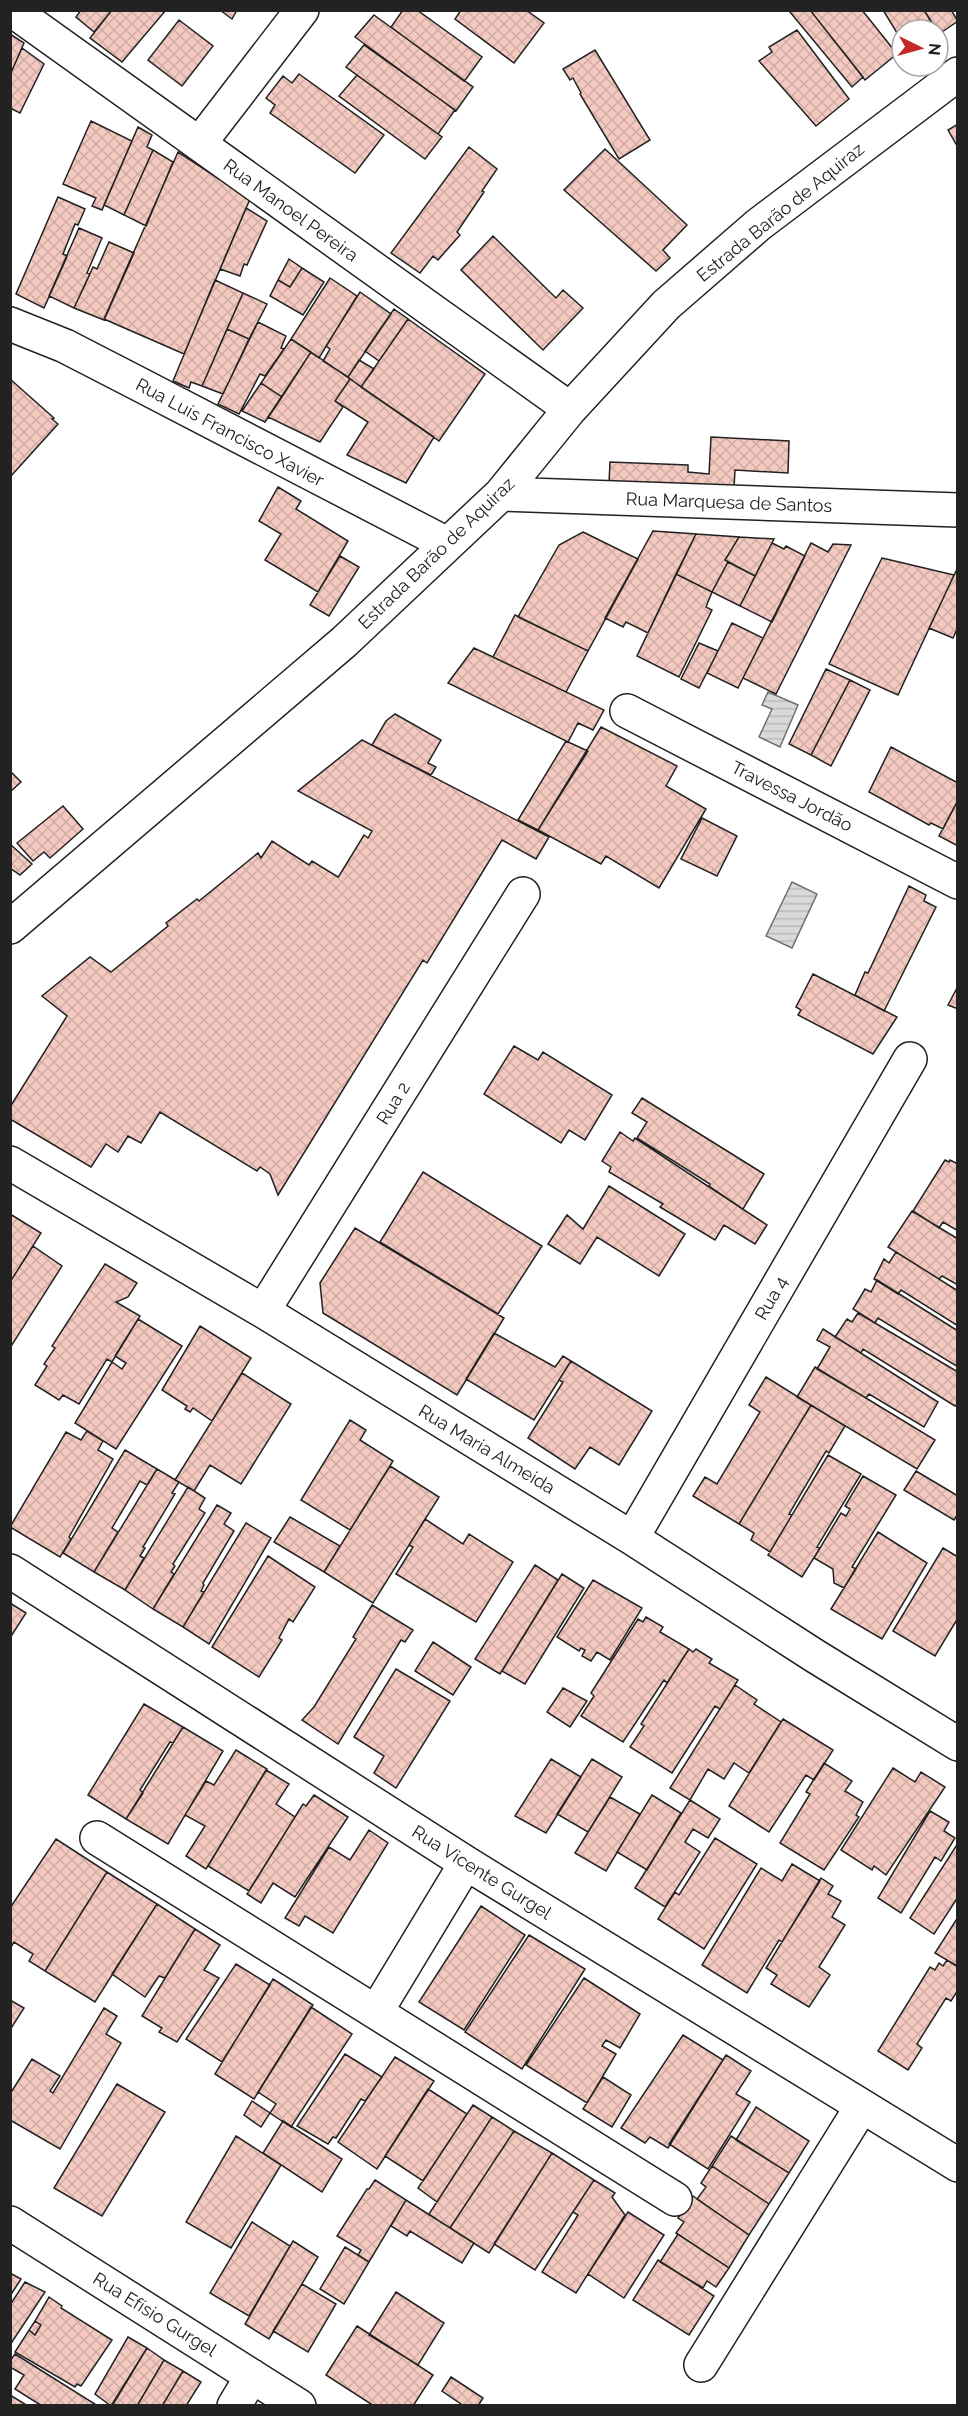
<svg xmlns="http://www.w3.org/2000/svg" width="968" height="2416" viewBox="0 0 968 2416" font-family="Raleway,sans-serif">
  <style>
    .water { fill: url(#water-rules); stroke: #6f6f6f; stroke-width: 1.5 }
    .building { fill: url(#building-cross-hatch); stroke: #222; stroke-width: 1.5 }
    .lines { fill: none; stroke-linecap: round; stroke-linejoin: round }
    .minor-casing { stroke: #222; stroke-width: 36 }
    .minor { stroke: #fff; stroke-width: 33 }
    .labels { text-anchor: middle; dominant-baseline: central; stroke-width: 4.5; stroke-linejoin: round; paint-order: stroke }
    .street-label { font-size: 18px; fill: #222; stroke: #fff }
  </style>
  <defs>
    <pattern id="water-rules" width="6" height="5" patternUnits="userSpaceOnUse" patternTransform="scale(1.5)"><rect width="6" height="5" fill="#d9d9d9"/><path d="M0 2.5h6" fill="none" stroke="#bababa"/></pattern>
    <pattern id="building-cross-hatch" width="8" height="8" patternUnits="userSpaceOnUse" patternTransform="scale(1.5)"><rect width="8" height="8" fill="#f3c9c0"/><path d="M0 0l8 8M0 8l8-8" fill="none" stroke="#d0aca5"/></pattern>
  </defs>
  <rect width="100%" height="100%" fill="#fff"/>
  <path class="water" d="M768 692 798 705 780 747 759 737 772 709 762 705Z
    M792 882 817 894 792 948 766 936Z"/>
  <path class="building" d="M81 10H112L94 32 76 17Z
    M112 10H166L122 62 90 38Z
    M220 10H237L232 19Z
    M403 10H417L482 57 466 79 464 81 391 27Z
    M461 10H530L529 12 544 23 514 63 455 19Z
    M792 10H810L863 77 852 87 790 12Z
    M810 10H862L897 54 865 80Z
    M883 10H924L936 30H902V41Z
    M924 10H951L958 21 939 34Z
    M374 15 473 87 456 111 355 37Z
    M179 20 213 46 182 86 148 60Z
    M797 30 849 99 816 126 759 61 772 52 769 47Z
    M10 34 24 43 10 75Z
    M364 45 455 110 438 134 346 67Z
    M22 48 44 64 20 113 10 108V75Z
    M595 50 650 140 619 159 580 94 581 93 573 78 570 80 563 69Z
    M299 74 384 135 355 173 270 113 275 105 266 98 283 76 292 83Z
    M357 75 442 137 425 159 339 96Z
    M91 121 132 141 102 210 92 206 96 198 63 184Z
    M958 124V143L956 144 948 130Z
    M138 127 152 135 147 147 153 150 124 215 104 205Z
    M469 147 497 169 482 191 484 192 457 232 460 235 438 260 433 256 420 273 391 253Z
    M605 149 687 225 663 250 670 258 656 271 564 190Z
    M153 150 173 162 146 226 124 215Z
    M178 152 250 199 184 354 104 319Z
    M58 197 85 209 78 225 75 224 63 254 67 256 66 259 44 308 16 294Z
    M246 208 267 221 247 265 244 264 240 276 220 269Z
    M79 228 102 238 87 273 90 274 74 308 49 296Z
    M493 236 556 298 563 290 583 308 543 350 461 270Z
    M109 242 134 253 104 320 74 308 93 267 97 269Z
    M289 259 302 268 290 287 278 280Z
    M302 268 324 282 303 315 270 296 278 280 290 287Z
    M330 278 357 296 319 358 291 339Z
    M215 280 243 293 202 386 191 382 189 388 173 381Z
    M360 292 391 314 348 377 323 361 330 349 326 346Z
    M243 293 267 304 249 339 227 329Z
    M394 309 408 319 379 361 365 351Z
    M408 319 485 374 439 441 361 387Z
    M258 322 286 336 281 348 284 349 265 376 260 374 239 414 218 404Z
    M227 329 249 339 223 394 202 386Z
    M291 339 311 352 282 397 261 383Z
    M311 352 350 379 335 401 343 407 320 442 268 417Z
    M359 360 374 369 361 387 348 377Z
    M10 379 54 418 52 419 58 424 10 477Z
    M350 379 434 437 406 483 347 455 368 422 335 401Z
    M261 383 282 397 265 422 242 411Z
    M711 437 789 441 788 473 735 470 734 489 609 483 610 462 688 465V472L709 474Z
    M278 487 301 501 296 509 348 541 318 592 265 560 281 534 259 521Z
    M653 531 696 534 648 633 626 622 623 627 605 618Z
    M583 532 638 559 588 651 518 617 559 545Z
    M696 534 739 537 725 560 728 562 712 592 676 574Z
    M739 537 774 539 755 576 725 560Z
    M772 543 784 549 786 546 805 556 772 622 740 606Z
    M811 543 828 552 833 544 851 545 776 694 743 678Z
    M340 556 359 567 329 616 310 605Z
    M882 558 954 575 898 695 829 664Z
    M728 562 755 576 740 606 712 592Z
    M958 567V627L953 638 929 628Z
    M676 574 712 592 706 607 712 610 679 677 637 656Z
    M515 615 588 651 566 692 493 657Z
    M732 623 763 638 738 688 707 673Z
    M699 643 718 651 699 688 681 679Z
    M474 648 604 710 593 730 578 723 568 742 448 683Z
    M826 669 850 680 811 755 789 744Z
    M850 680 870 690 831 766 811 755Z
    M395 714 441 740 428 763 436 767 431 775 372 745 386 721Z
    M601 727 677 766 666 786 706 809 659 888 606 856 601 864 538 830Z
    M362 740 549 837 536 859 502 840 427 963 423 960 278 1195 270 1174 260 1167 257 1171 160 1112 141 1143 128 1136 118 1152 106 1144 91 1167 10 1119V1107L67 1016 42 996 90 957 111 972 168 926 166 923 197 899 199 901 258 853 261 858 272 841 309 865 312 861 338 877 339 876 364 835 368 838 372 831 298 791Z
    M566 741 588 751 538 830 518 820Z
    M891 747 958 783V800L943 829 931 823 929 825 869 792Z
    M10 771 21 782 10 792Z
    M958 800V846L939 836Z
    M63 806 83 829 50 858 44 852 33 861 17 843Z
    M702 818 737 836 717 876 681 859Z
    M10 844 32 864 20 875 10 868Z
    M909 886 926 895 924 901 936 907 884 1011 855 995 865 972 868 973Z
    M813 974 897 1017 873 1054 798 1015 801 1010 796 1007Z
    M958 986V1009L948 1005Z
    M514 1046 538 1060 543 1052 612 1095 585 1140 569 1130 561 1143 484 1094Z
    M642 1098 764 1174 743 1209 709 1186 710 1184 637 1138 647 1122 632 1113Z
    M620 1132 633 1141 635 1138 767 1225 755 1244 724 1225 715 1240 660 1207 663 1204 609 1172 611 1167 602 1161Z
    M945 1160 949 1162 950 1160 958 1164V1231L943 1222 939 1228 913 1211Z
    M423 1172 542 1246 498 1314 380 1242Z
    M609 1186 685 1234 659 1276 597 1237 580 1264 548 1244 567 1215 583 1229Z
    M912 1211 958 1239V1285L942 1276 939 1279 888 1247Z
    M10 1214 41 1233 12 1279 10 1278Z
    M355 1228 504 1318 457 1395 323 1313 320 1283Z
    M33 1246 62 1266 10 1348V1282Z
    M896 1252 958 1291V1326L901 1290 898 1294 874 1279 884 1259 889 1263Z
    M105 1264 137 1283 128 1297 116 1302 140 1316 112 1362 107 1359 79 1404 63 1395 59 1400 35 1385 47 1366 44 1364 55 1348 52 1346Z
    M877 1280 958 1331V1367L878 1318 875 1323 853 1309 865 1289 871 1292Z
    M858 1313 958 1372V1403L955 1406 863 1349 861 1353 835 1337 847 1319 852 1322Z
    M138 1319 182 1346 116 1449 75 1423 112 1362 122 1369 126 1363 115 1356Z
    M200 1326 251 1358 212 1421 193 1408 190 1412 185 1409 187 1406 162 1390Z
    M823 1329 938 1402 924 1427 869 1394 866 1398 817 1369 830 1347 817 1340Z
    M494 1333 555 1367 563 1356 571 1361 534 1420 466 1379Z
    M571 1361 652 1411 619 1465 590 1447 575 1469 528 1438 563 1382 559 1380Z
    M815 1367 935 1440 917 1469 797 1397Z
    M242 1373 291 1404 241 1484 210 1465 194 1491 175 1480Z
    M766 1377 811 1405 739 1524 693 1496 705 1477 717 1484 760 1412 749 1405Z
    M811 1405 845 1426 829 1453 826 1451 789 1514 792 1515 770 1552 751 1540 754 1533 739 1524Z
    M350 1420 366 1430 360 1440 393 1461 350 1530 301 1500Z
    M87 1431 103 1441 98 1450 113 1459 69 1537 71 1539 60 1557 10 1527 66 1432 81 1440Z
    M125 1450 157 1469 147 1485 140 1481 112 1528 118 1532 94 1572 63 1553Z
    M828 1455 861 1474 817 1547 820 1548 802 1577 768 1555Z
    M390 1466 439 1497 373 1603 324 1572Z
    M157 1469 179 1482 172 1493 175 1494 143 1547 145 1548 140 1556 144 1558 125 1590 94 1572Z
    M916 1471 958 1496V1514L954 1520 904 1490Z
    M863 1476 896 1495 852 1567 856 1569 844 1588 834 1583 833 1569 814 1558 841 1513 846 1516 850 1509 845 1506Z
    M188 1487 205 1498 199 1509 205 1513 173 1564 175 1566 171 1572 174 1574 153 1609 125 1590Z
    M217 1505 231 1513 224 1524 234 1531 203 1583 204 1585 201 1591 204 1592 183 1627 153 1609Z
    M290 1517 340 1546 324 1572 274 1542Z
    M425 1519 463 1544 469 1534 513 1562 476 1622 396 1574 413 1547 409 1545Z
    M246 1523 271 1538 209 1644 183 1627Z
    M878 1532 927 1563 882 1639 831 1609Z
    M943 1548 958 1557V1618L935 1656 893 1631Z
    M268 1556 315 1587 293 1622 289 1619 279 1638 282 1640 259 1677 212 1647Z
    M535 1565 558 1580 500 1674 475 1659Z
    M562 1574 584 1588 525 1684 502 1671Z
    M593 1580 642 1608 610 1660 597 1652 591 1661 582 1656 585 1650 581 1648 579 1651 557 1637Z
    M10 1603 26 1613 10 1638Z
    M372 1605 413 1630 405 1642 401 1640 338 1744 302 1720 314 1707 356 1639 353 1637Z
    M646 1617 663 1627 660 1632 689 1649 667 1683 664 1680 623 1742 581 1716 594 1696 591 1693 638 1619 643 1622Z
    M433 1642 471 1667 453 1695 415 1671Z
    M689 1649 693 1652 696 1649 712 1659 709 1663 738 1680 720 1709 715 1706 672 1773 630 1747 644 1726 641 1724Z
    M396 1669 450 1701 396 1788 374 1773 384 1756 354 1737Z
    M735 1685 757 1700 754 1704 781 1722 749 1773 734 1763 724 1779 708 1769 690 1800 670 1788Z
    M563 1688 587 1701 570 1727 547 1712Z
    M144 1704 183 1727 173 1743 170 1742 140 1790 143 1793 126 1819 88 1795Z
    M783 1719 833 1750 814 1780 806 1775 769 1832 729 1806Z
    M183 1727 223 1751 168 1844 126 1819Z
    M236 1750 267 1769 206 1869 186 1856 205 1826 185 1815 206 1781 214 1785Z
    M551 1759 581 1777 546 1833 515 1816Z
    M592 1759 622 1777 588 1832 557 1814Z
    M824 1763 852 1781 845 1791 863 1802 856 1815 859 1817 824 1870 780 1843 810 1794 806 1792Z
    M893 1768 915 1782 921 1772 945 1787 886 1875 874 1866 872 1870 841 1850Z
    M266 1770 289 1784 276 1804 295 1817 249 1891 208 1866Z
    M314 1795 348 1817 295 1897 273 1883 261 1903 247 1894 303 1804 306 1806Z
    M652 1795 681 1813 647 1870 617 1852Z
    M610 1797 640 1814 606 1871 575 1853Z
    M690 1800 720 1819 708 1838 693 1829 685 1842 700 1852 665 1907 635 1888Z
    M930 1811 949 1822 944 1831 955 1838 941 1861 935 1857 901 1913 878 1898Z
    M369 1830 388 1843 333 1933 305 1916 299 1926 285 1918 329 1847 350 1860Z
    M715 1838 757 1864 704 1949 658 1919 675 1892 679 1895Z
    M56 1839 107 1872 45 1971 29 1961 33 1954 14 1942 10 1949V1908Z
    M958 1843V1897L934 1934 910 1918Z
    M792 1864 820 1881 782 1942 779 1940 747 1993 702 1965 761 1868 782 1881Z
    M107 1872 157 1904 95 2002 45 1971Z
    M821 1878 833 1886 828 1894 841 1901 832 1917 845 1925 819 1967 830 1975 809 2007 771 1984 777 1975 766 1968Z
    M157 1904 195 1929 165 1978 159 1976 145 1997 112 1974Z
    M481 1906 525 1935 464 2030 419 2002Z
    M958 1917V1965L957 1966 935 1953Z
    M195 1929 220 1945 204 1970 219 1978 177 2042 159 2032 162 2028 142 2016Z
    M529 1935 585 1969 522 2069 465 2032Z
    M947 1960 958 1967V1990L951 2001 946 1998 917 2044 922 2048 908 2070 878 2051 930 1967 935 1970 939 1963 943 1966Z
    M236 1964 270 1985 222 2062 186 2039Z
    M584 1978 640 2014 620 2048 606 2040 602 2046 616 2054 587 2103 526 2065Z
    M273 1979 313 2005 254 2099 215 2074Z
    M10 2000 24 2008 10 2030Z
    M311 2007 352 2034 291 2127 270 2113 276 2104 258 2092Z
    M104 2008 117 2016 106 2034 121 2043 60 2149 10 2120V2094L32 2059 60 2076 50 2091 53 2093Z
    M683 2035 723 2060 668 2148 650 2137 645 2143 621 2128Z
    M345 2054 382 2077 365 2101 361 2099 336 2138 333 2137 328 2144 297 2126Z
    M726 2055 751 2071 736 2094 750 2102 708 2169 669 2144Z
    M395 2057 434 2081 377 2169 338 2142Z
    M603 2077 631 2095 612 2127 583 2109Z
    M117 2084 165 2112 102 2216 54 2188Z
    M428 2089 467 2114 423 2181 385 2156Z
    M252 2101 270 2113 261 2127 244 2115Z
    M473 2105 492 2117 437 2202 418 2188Z
    M756 2107 809 2141 789 2173 736 2140Z
    M492 2117 514 2131 450 2228 429 2214Z
    M283 2121 342 2159 322 2192 263 2153Z
    M514 2131 552 2153 489 2253 450 2228Z
    M236 2136 281 2165 231 2248 186 2222Z
    M731 2136 789 2173 769 2204 712 2166Z
    M552 2153 594 2180 535 2270 494 2244Z
    M712 2166 769 2204 749 2235 697 2199 706 2187 701 2183Z
    M375 2180 406 2200 369 2262 358 2255 361 2250 337 2236 367 2189H369Z
    M594 2180 615 2193 612 2197 625 2215 576 2293 542 2272 578 2215 573 2212Z
    M693 2196 749 2235 729 2268 676 2233 684 2222 678 2218Z
    M406 2200 474 2243 462 2263 410 2231 407 2236 391 2226Z
    M628 2212 664 2235 624 2298 588 2274Z
    M252 2222 290 2246 249 2316 210 2293Z
    M678 2234 729 2268 716 2287 707 2281 703 2288 660 2262Z
    M293 2241 318 2257 269 2339 245 2324Z
    M345 2247 369 2262 344 2304 320 2289Z
    M658 2260 714 2296 689 2335 633 2300Z
    M10 2273 21 2279 10 2296Z
    M25 2282 45 2292 10 2345V2305Z
    M302 2284 336 2304 308 2352 273 2331Z
    M396 2292 444 2323 418 2365 369 2335Z
    M49 2297 62 2306 61 2308 112 2340 81 2386 77 2384 75 2387 15 2352 29 2330 35 2335 41 2325 35 2321Z
    M35 2321 41 2325 35 2335 29 2330Z
    M357 2326 433 2375 413 2406H374L326 2375Z
    M128 2337 147 2348 111 2406 95 2394Z
    M147 2348 164 2360 137 2406H112Z
    M15 2354 98 2406H42L15 2389 24 2375 10 2367V2361Z
    M164 2360 183 2371 162 2406H137Z
    M183 2371 201 2382 186 2406H162Z
    M451 2377 483 2398 478 2406H464L442 2391Z
    M10 2395 28 2406H10Z"/>
  <g class="lines">
    <defs>
      <path id="minor" d="M12 10 570 409
        M199 144 302 10
        M10 324 65 346 133 381 447 544
        M501 494 958 510
        M627 711 958 882
        M10 927 344 642 501 494 570 409 666 305 758 225 958 74
        M10 1163 263 1311 632 1538 815 1656 958 1744
        M263 1311 523 894
        M632 1538 910 1059
        M10 1571 466 1863 958 2165
        M97 1838 675 2199
        M376 2012 466 1863
        M10 2223 299 2406
        M701 2365 862 2106
        M234 2406 252 2376"/>
    </defs>
    <use href="#minor" class="minor-casing"/>
    <use href="#minor" class="minor"/>
  </g>
  <g class="labels">
    <g class="street-label">
      <text transform="translate(291 210) rotate(36)">Rua Manoel Pereira</text>
      <text transform="translate(780 212) rotate(-39)">Estrada Barão de Aquiraz</text>
      <text transform="translate(230 432) rotate(28)">Rua Luís Francisco Xavier</text>
      <text transform="translate(729 502) rotate(2)">Rua Marquesa de Santos</text>
      <text transform="translate(436 553) rotate(-44)">Estrada Barão de Aquiraz</text>
      <text transform="translate(792 796) rotate(27)">Travessa Jordão</text>
      <text transform="translate(393 1103) rotate(-58)">Rua 2</text>
      <text transform="translate(771 1298) rotate(-60)">Rua 4</text>
      <text transform="translate(487 1449) rotate(31)">Rua Maria Almeida</text>
      <text transform="translate(482 1872) rotate(32)">Rua Vicente Gurgel</text>
      <text transform="translate(155 2314) rotate(32)">Rua Efísio Gurgel</text>
    </g>
  </g>
  <rect width="968" height="2416" fill="none" stroke="#222222" stroke-width="24"/>
  <g transform="translate(920 48) rotate(95)"><circle r="28" fill="#ffffff" stroke="#a7a7a7" stroke-width="1.5"/>
  <path d="M0-4.5L10 22L0 15L-10 22Z" fill="#c62828"/>
  <text y="-9" font-size="16" font-weight="bold" text-anchor="middle" fill="#222222">N</text>
  </g>
</svg>
